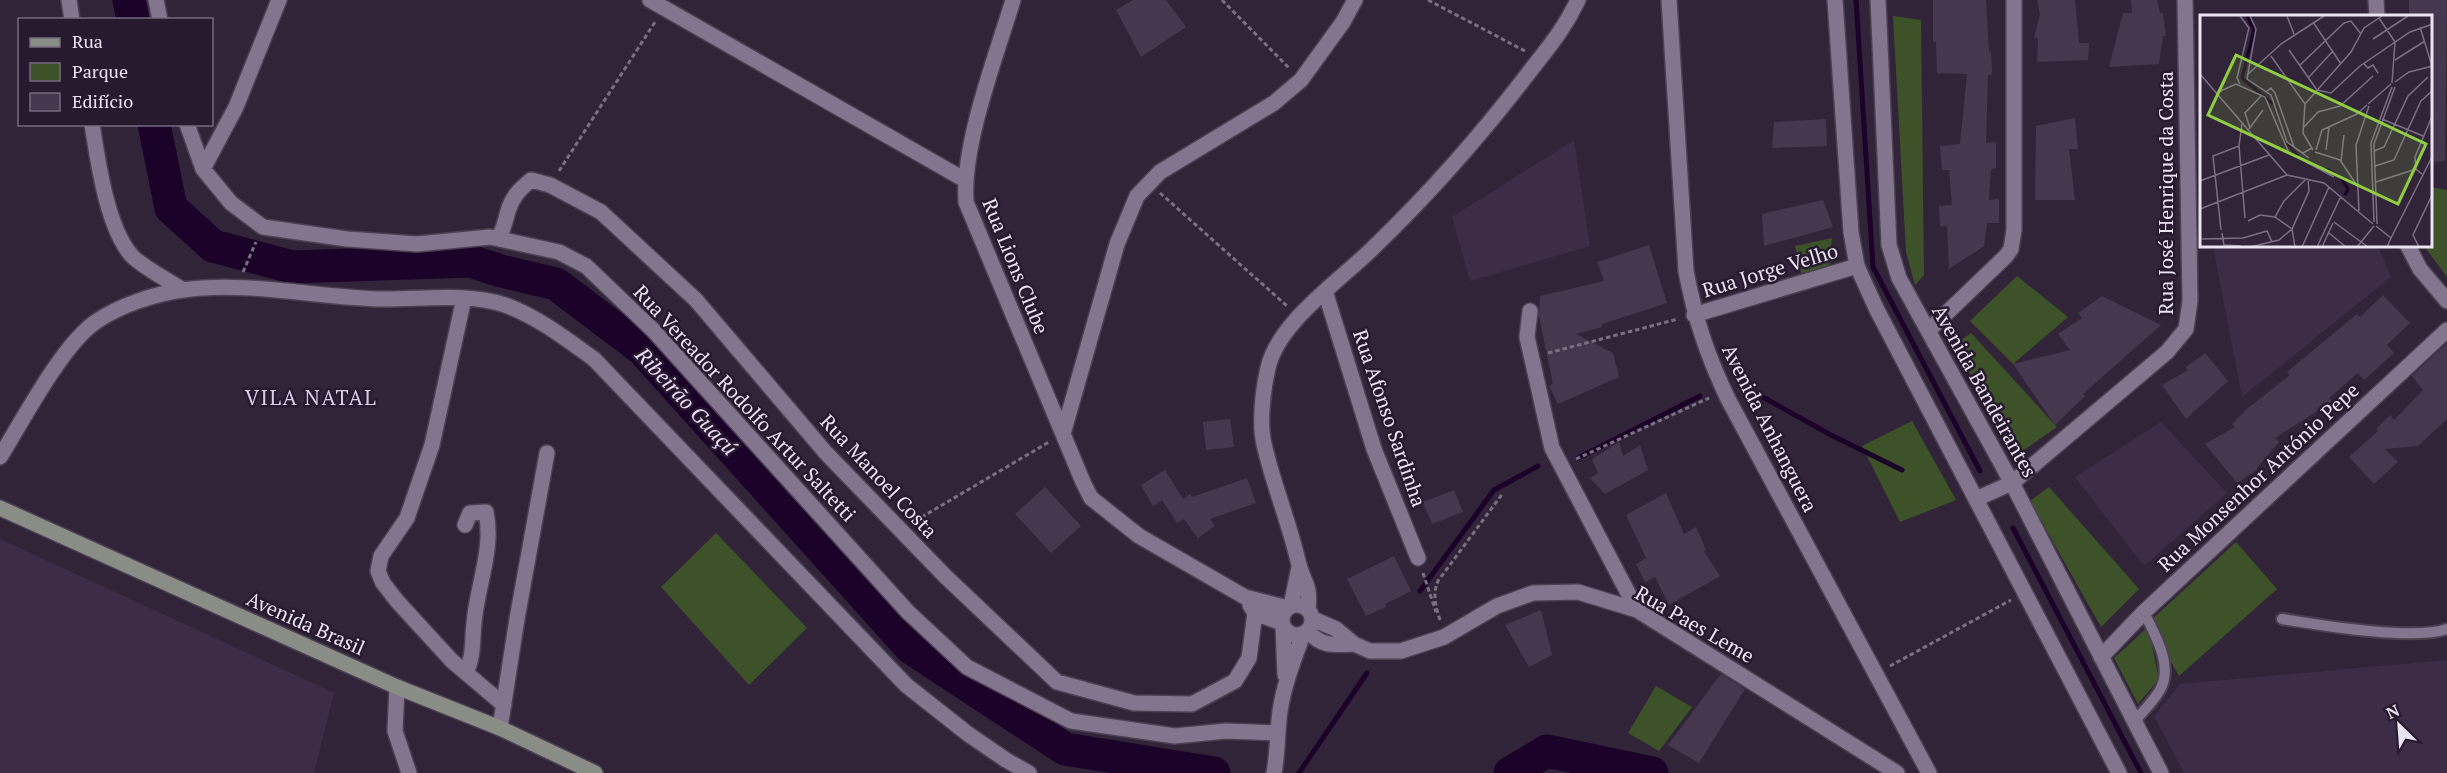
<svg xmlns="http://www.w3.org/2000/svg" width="2447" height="773" viewBox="0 0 2447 773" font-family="'PT Serif',serif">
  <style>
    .built { fill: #3c2c46 }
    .green { fill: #3e5229 }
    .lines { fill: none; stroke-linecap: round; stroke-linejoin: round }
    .stream { stroke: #1b0229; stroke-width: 5 }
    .river { stroke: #1b0229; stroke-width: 33 }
    .building { fill: #45384e }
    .service-casing { stroke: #4b4052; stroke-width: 14 }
    .minor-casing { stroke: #4b4052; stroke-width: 18 }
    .tertiary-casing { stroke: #4b4052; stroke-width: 18 }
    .secondary-casing { stroke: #4b4052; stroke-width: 18 }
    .path { stroke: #7b7082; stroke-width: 3; stroke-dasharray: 4.5 3; stroke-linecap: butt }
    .service { stroke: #83758d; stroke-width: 10 }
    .minor { stroke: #83758d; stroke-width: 15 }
    .tertiary { stroke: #83758d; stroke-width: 15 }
    .secondary { stroke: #8a8c86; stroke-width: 15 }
    .labels { text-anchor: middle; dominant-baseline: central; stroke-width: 5; stroke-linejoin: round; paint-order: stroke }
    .street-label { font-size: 20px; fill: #ebe3f1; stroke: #271a2f }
    .neighbourhood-label { font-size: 21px; letter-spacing: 1.5px; fill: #dacae6; stroke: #271a2f }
    .water-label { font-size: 21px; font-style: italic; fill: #eeddfa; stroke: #271a2f }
    .inset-river { fill: none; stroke: #1b0229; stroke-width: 3 }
    .inset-road { fill: none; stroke: #7b7083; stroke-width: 1.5 }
    .view { fill: #90cd41; fill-opacity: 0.15; stroke: #90cd41; stroke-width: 3 }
    .inset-edge { fill: none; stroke: #ebe3f1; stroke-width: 3 }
  </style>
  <rect width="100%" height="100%" fill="#312439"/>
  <path class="built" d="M1574 140 1590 246 1470 281 1452 217Z
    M2213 246H2378L2391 277 2242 397Z
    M2161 422 2227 493 2144 566 2075 477Z
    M0 539 334 693 314 773H0Z
    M2447 660V773H2184L2154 716 2180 684Z"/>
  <path class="green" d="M1893 16 1921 20 1924 275 1915 285 1906 252Z
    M2431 187 2447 190V277L2424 246H2430Z
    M1832 238 1829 269 1801 273 1795 246Z
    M2017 276 2068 317 2013 364 1970 321Z
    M1971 333 2057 427 2015 456 1954 345Z
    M1912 421 1956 500 1900 522 1862 446Z
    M2049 487 2139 589 2101 627 2030 501Z
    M716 533 807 628 749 685 661 587Z
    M2236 542 2277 589 2179 676 2149 622Z
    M2148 627 2159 679 2138 704 2114 658Z
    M1656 686 1692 707 1659 751 1628 733Z"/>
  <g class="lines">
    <path class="stream" d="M1856 0 1873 267 1980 471
      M1761 396 1829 434 1902 470
      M1578 458 1700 396
      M2013 528 2141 773
      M1420 591 1494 490 1538 466
      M1299 773 1367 673"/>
    <path class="river" d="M129 0 133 20
      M154 124 171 208 213 246 292 267 470 261 501 271 556 284 642 349 911 648 1065 749 1214 773
      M1510 773 1547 751 1652 773"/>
  </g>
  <path class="building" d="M1133 0H1166L1186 27 1141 57 1116 10Z
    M1933 0H1986L1989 52H1991L1992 75H1988L1986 143 1996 142V168L1991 169 1989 200 1999 199V223H1987L1984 246 1949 269 1947 226H1940L1939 206 1952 205 1949 170H1942L1940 146 1960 144 1967 74 1937 73 1936 42H1933Z
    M2037 0H2075L2079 43H2089L2088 60 2037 62 2038 38H2034L2040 14Z
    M2131 0H2157L2160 13H2163L2166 36H2163L2159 64 2109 67 2123 13H2132Z
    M2409 0H2447L2445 161 2430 162V16H2409Z
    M2075 118 2078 149H2069L2075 200H2035L2036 126Z
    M1826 119 1827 146 1772 148 1774 122Z
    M1823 200 1833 227 1764 246 1762 214Z
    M1649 245 1667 303 1602 324V327L1576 334 1613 353 1619 377 1558 404 1549 386 1553 384 1539 316 1540 296 1604 281 1597 262Z
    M2383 295 2410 323 2387 345 2394 353 2364 380 2358 373 2329 398 2332 402 2275 438 2279 442 2256 469 2257 470 2237 483 2205 444 2235 427 2232 424 2248 408 2290 375 2287 372 2357 314 2360 317Z
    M2102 296 2161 325 2083 394 2085 396 2055 425 2013 364 2070 350 2058 334 2082 318 2078 313Z
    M2447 343V419L2418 446 2385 449 2398 462 2374 484 2349 457 2378 431 2376 429 2390 415 2394 420 2423 390 2412 376Z
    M2205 353 2228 381 2186 419 2162 385 2188 370 2186 367Z
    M1230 419 1234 447 1206 450 1203 422Z
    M1619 442 1623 456 1640 445 1648 470 1605 494 1590 478 1598 473 1592 459Z
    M1165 470 1183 499 1190 494 1192 497 1247 478 1256 503 1210 519 1215 526 1198 538 1184 519 1177 523 1162 500 1153 506 1141 485Z
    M1045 487 1081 526 1051 553 1015 514Z
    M1454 490 1463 512 1432 524 1423 502Z
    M1666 493 1684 534 1696 527 1706 550 1704 551 1720 576 1669 605 1655 577 1645 582 1636 564 1646 558 1626 515Z
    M1394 556 1411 591 1385 604 1386 607 1366 616 1347 579Z
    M1541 610 1552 655 1529 667 1505 625Z
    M1721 674 1745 689 1699 763 1668 745Z"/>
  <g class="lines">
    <defs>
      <path id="service" d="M2282 619C2320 625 2413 641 2447 629
        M2135 721C2143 711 2155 700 2161 688 2173 663 2154 634 2144 612"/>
      <path id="minor" d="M69 0 72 20
        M156 0 160 20
        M650 0 965 180
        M1013 0C996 57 962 144 966 202L1083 482 1091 498 1139 536 1245 597 1288 608
        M1669 0 1686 271C1695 319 1707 355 1728 399L1929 773
        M2376 0 2377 16
        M92 124C98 162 107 228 132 256 144 268 168 280 183 290
        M187 124 203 169 231 203 263 227 347 239 417 244 490 237 559 252 586 266 653 330 908 612 967 667 1071 721 1175 736 1226 731 1278 733
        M203 169 236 107 279 0
        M498 238C504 230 505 221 508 211 512 197 520 189 531 180L550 185 601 212 696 300 826 453 945 576 1057 682 1134 703 1192 704 1235 681 1249 658 1255 613
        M2408 246 2420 269 2447 301
        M1325 291 1374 449 1418 558
        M464 298 432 445 407 518 381 556 378 571 383 583 397 601 452 661 504 705
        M1530 311 1527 337 1552 448 1637 610
        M1694 315 1857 266
        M1929 330 2006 256 2011 249 2014 230V0
        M1063 434 1117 244 1137 196 1160 172 1274 103 1301 80 1343 22 1355 0
        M0 457C23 420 63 343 97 321 121 305 154 294 183 290 244 281 315 297 378 299 419 300 465 292 505 305 538 317 566 339 594 359L906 685 968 734 1006 760 1029 773
        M1976 499 2012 483 2167 352 2186 329 2190 301 2185 0
        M465 525 470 513 486 512C494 549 477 586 474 623 472 641 474 656 466 673
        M1282 620a15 15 0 1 1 30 0a15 15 0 1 1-30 0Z
        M1250 605 1255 613 1282 623
        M1291 606 1299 567
        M1308 609C1311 583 1303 583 1298 561 1289 522 1273 484 1264 444 1259 423 1263 389 1268 368 1278 322 1342 279 1374 247 1429 194 1481 135 1527 75 1547 49 1564 30 1578 0
        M1313 619 1336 629 1354 644 1370 651H1401L1444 637 1497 606 1533 593 1578 592 1637 610 1897 773
        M1283 626 1285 675
        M1308 631C1321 647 1335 645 1354 644
        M2101 657 2144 612 2447 330
        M397 687 395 731 409 773
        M500 728 517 619 547 453
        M1274 773C1278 752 1277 732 1280 711 1284 684 1294 660 1303 634"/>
      <path id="tertiary" d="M1835 0 1851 232 1857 266 1876 308 2119 773
        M1878 0 1889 245 1899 278 2012 483 2161 773"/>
      <path id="secondary" d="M0 508 397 687 500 728 595 773"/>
    </defs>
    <use href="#service" class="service-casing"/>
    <use href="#minor" class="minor-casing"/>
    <use href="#tertiary" class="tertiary-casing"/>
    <use href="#secondary" class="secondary-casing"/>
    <path class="path" d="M1222 0 1290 69
      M1428 0 1525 51
      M559 171 655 22
      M1160 193 1287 306
      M243 272 256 242
      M1548 353 1678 319
      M1576 459 1709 398
      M915 521 1049 442
      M1423 573 1436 612
      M1440 620C1436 607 1432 595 1438 581L1503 493
      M1890 666 2011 600"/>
    <use href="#service" class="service"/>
    <use href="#minor" class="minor"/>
    <use href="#tertiary" class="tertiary"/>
    <use href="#secondary" class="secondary"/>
  </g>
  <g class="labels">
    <g class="street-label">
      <text transform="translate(2165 193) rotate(-90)">Rua José Henrique da Costa</text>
      <text transform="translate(1016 266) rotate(68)">Rua Lions Clube</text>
      <text transform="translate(1770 270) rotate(-17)">Rua Jorge Velho</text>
      <text transform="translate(1985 391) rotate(61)">Avenida Bandeirantes</text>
      <text transform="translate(745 403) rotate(47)">Rua Vereador Rodolfo Artur Saltetti</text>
      <text transform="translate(1390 418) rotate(71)">Rua Afonso Sardinha</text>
      <text transform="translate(1770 428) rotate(63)">Avenida Anhanguera</text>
      <text transform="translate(879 476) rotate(47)">Rua Manoel Costa</text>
      <text transform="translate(2258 477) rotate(-43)">Rua Monsenhor António Pepe</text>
      <text transform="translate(306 623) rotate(24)">Avenida Brasil</text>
      <text transform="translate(1695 624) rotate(30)">Rua Paes Leme</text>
    </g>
    <g class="neighbourhood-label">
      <text x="311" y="397">VILA NATAL</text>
    </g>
    <g class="water-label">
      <text transform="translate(687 401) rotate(47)">Ribeirão Guaçú</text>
    </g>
  </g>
  <g transform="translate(2200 15)">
    <rect width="232" height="232" fill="#312439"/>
    <path class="inset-river" d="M47 1 54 15 42 63 73 89M86 127 98 141M120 154 129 155 141 163 148 174 145 180"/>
    <path class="inset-road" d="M50 1 56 14 47 64 71 80 87 127 109 143M87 1 94 19M179 3 195 27 192 68M113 7 141 49M220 12 232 51M173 24 208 1M89 35 117 75 131 78 160 51 210 17 233 9M71 41 105 89 103 118 113 135M195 45 225 26M164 49 168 53 173 50 178 58M100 50 144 8 151 6 161 19M0 59 87 160 124 168 173 209M47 60 81 29 124 1M109 62 133 36M195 67 209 57 233 51M40 69 37 63 49 13 40 1M66 77 71 73 75 78 94 132 103 138 112 133M16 78 36 69 65 82 89 138 134 162M105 89 151 37 164 13 182 1M168 89 191 69M182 104 223 121M42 109 39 131 45 203M104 112 118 97 140 91 173 61M50 113 45 98 62 80M49 114 63 95M116 135 122 115 157 99 167 90M126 135 129 112M174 136 184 132 208 81 228 62M115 137 140 145 158 172M141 146 144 120M175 151 194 145 221 86 233 75M222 159 216 154 215 142 233 99M0 166 69 140M176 167 216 154M0 194 87 160M159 196 156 130 169 91M48 206 60 200 75 202M134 207 168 232M174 207 171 128 192 72M177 209 174 129 195 72M176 211 191 223 187 232M92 214 75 202 84 186 106 164M92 214 95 232M21 215 13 141 39 131M22 218 24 230 41 231M129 218 146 232M191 223 233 140M2 224 43 223 67 216 72 227M50 232 79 225 92 214 109 176 108 164M102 232 129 172M117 232 141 181M122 232 133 208M157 232 174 211M219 232 213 220 233 178"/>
    <path class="view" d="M36 40 226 129 198 189 8 100Z"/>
    <rect width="232" height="232" class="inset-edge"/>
  </g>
  <rect x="18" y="18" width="195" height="108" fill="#271a2f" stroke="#756a7d" stroke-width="1.5"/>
  <rect x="30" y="38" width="30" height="9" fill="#8a8c86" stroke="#756a7d" stroke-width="1.5"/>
  <text x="72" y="48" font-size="18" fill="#ebe3f1">Rua</text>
  <rect x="30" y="63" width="30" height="18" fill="#3e5229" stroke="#756a7d" stroke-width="1.5"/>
  <text x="72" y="78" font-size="18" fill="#ebe3f1">Parque</text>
  <rect x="30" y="93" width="30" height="18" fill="#45384e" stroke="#756a7d" stroke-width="1.5"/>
  <text x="72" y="108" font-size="18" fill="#ebe3f1">Edifício</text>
  <g transform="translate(2399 725) rotate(335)" stroke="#271a2f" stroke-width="4.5" paint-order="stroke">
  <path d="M0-4.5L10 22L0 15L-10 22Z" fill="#ebe3f1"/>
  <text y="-9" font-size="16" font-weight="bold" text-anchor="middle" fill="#ebe3f1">N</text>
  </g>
</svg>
